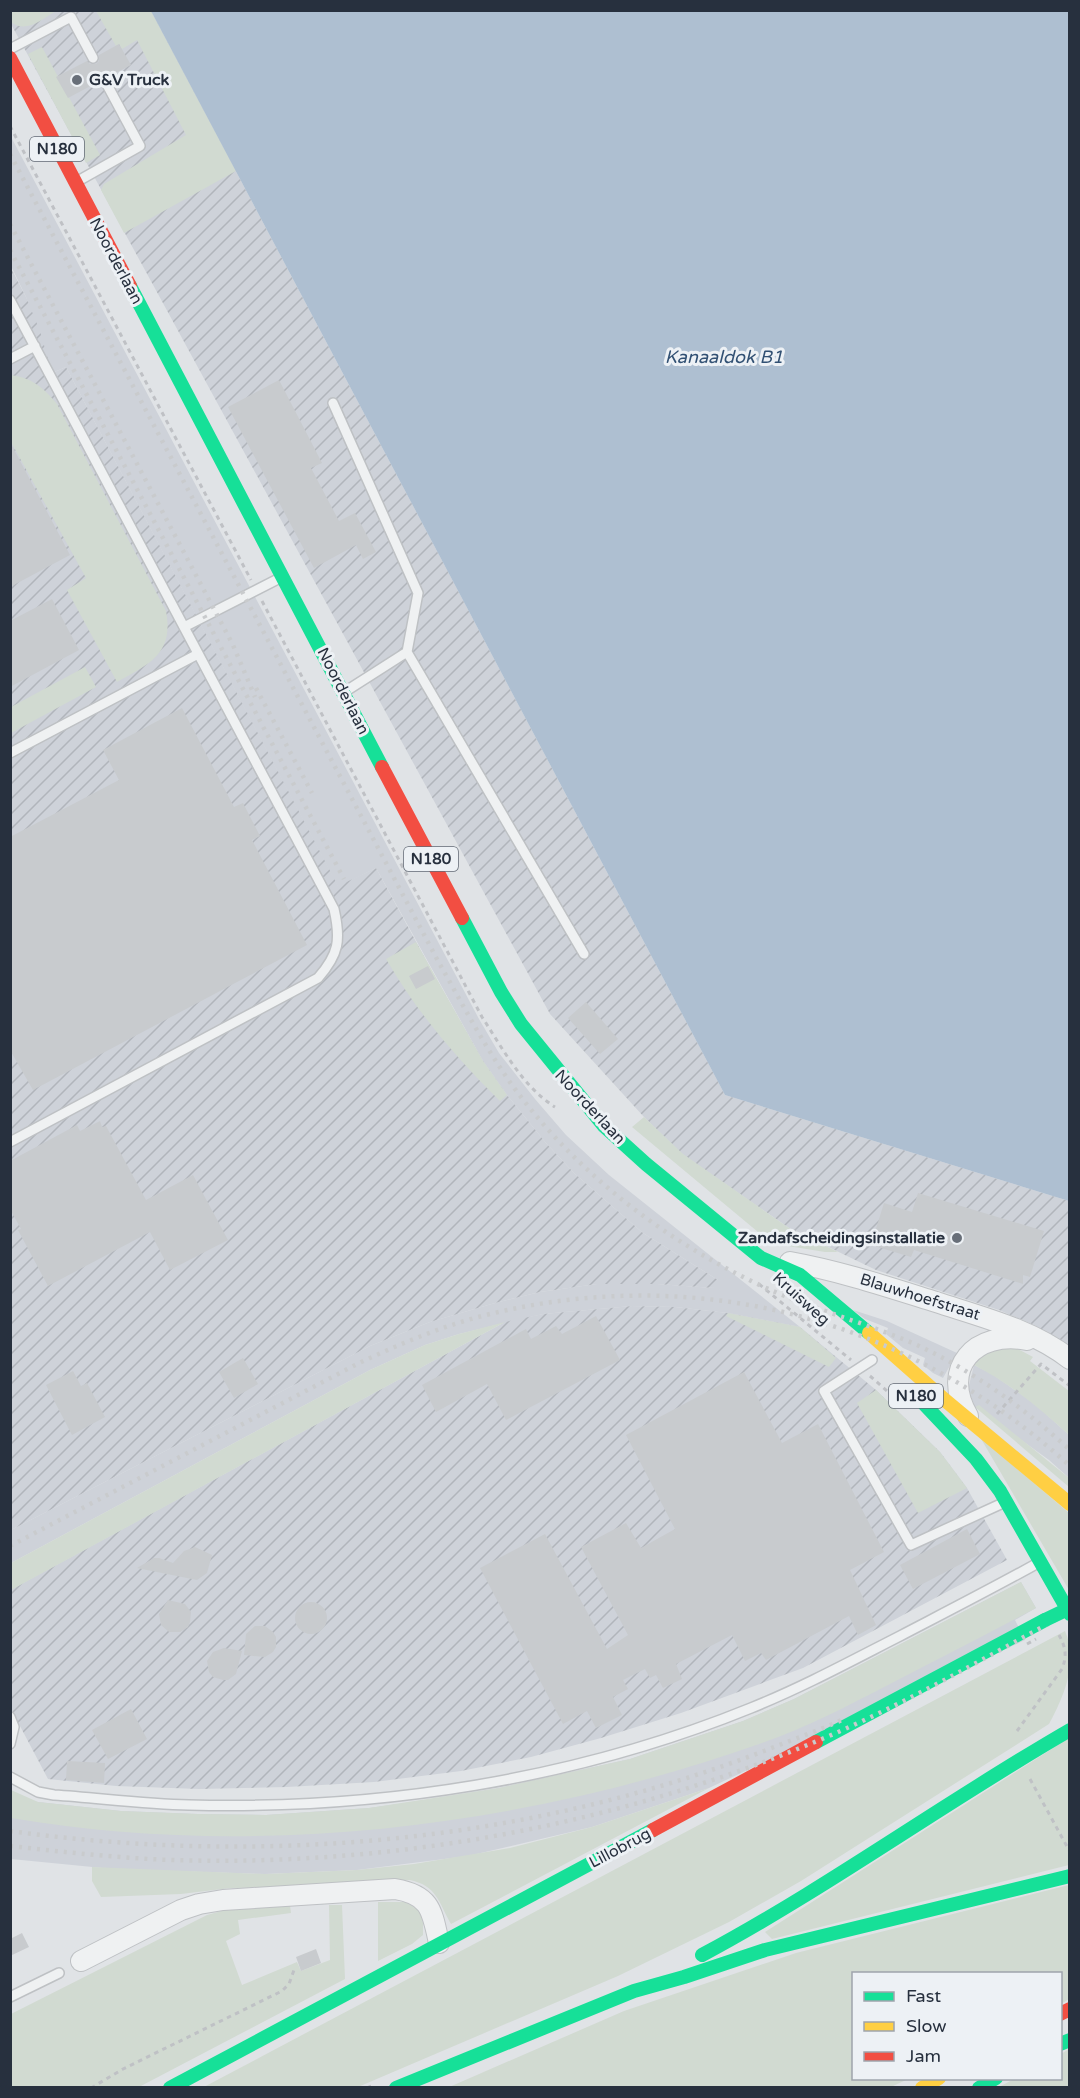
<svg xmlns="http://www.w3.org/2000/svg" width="1080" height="2098" viewBox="0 0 1080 2098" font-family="'Varela Round',sans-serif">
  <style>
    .built { fill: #ced2d9 }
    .industrial { fill: url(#industrial-furrows) }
    .grass { fill: #d1dad1 }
    .water { fill: #aebfd1 }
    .building { fill: #c8cbce }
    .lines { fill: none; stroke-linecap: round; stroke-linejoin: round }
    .lane-casing { stroke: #bec1c4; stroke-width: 12 }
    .street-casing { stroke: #bec1c4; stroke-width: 22 }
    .path { stroke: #bfc1c5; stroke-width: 3; stroke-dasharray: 4.5 4.5; stroke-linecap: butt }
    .lane { stroke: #eff1f2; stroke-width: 9 }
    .street { stroke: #eff1f2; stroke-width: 20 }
    .fast { stroke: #16e098; stroke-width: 14 }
    .slow { stroke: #ffcf43; stroke-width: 14 }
    .jam { stroke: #f24e42; stroke-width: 14 }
    .rail { stroke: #c9cbcd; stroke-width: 4.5; stroke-dasharray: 3 6; stroke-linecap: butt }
    .path-bridge { stroke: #bfc1c5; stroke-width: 3; stroke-dasharray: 4.5 4.5; stroke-linecap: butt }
    .fast-bridge { stroke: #16e098; stroke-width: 14 }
    .poi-dot { fill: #686f79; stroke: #edf1f5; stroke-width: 2 }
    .labels { text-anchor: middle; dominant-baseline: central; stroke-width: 6; stroke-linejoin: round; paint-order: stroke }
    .shield { fill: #edf1f5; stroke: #626a75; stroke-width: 1.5 }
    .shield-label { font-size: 15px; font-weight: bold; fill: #27303e }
    .poi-label { font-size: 16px; font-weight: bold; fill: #27303e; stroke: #edf1f5; text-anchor: start }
    .street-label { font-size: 16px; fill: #27303e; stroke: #edf1f5 }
    .water-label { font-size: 18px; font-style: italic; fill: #315073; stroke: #edf1f5 }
  </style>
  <defs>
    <pattern id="industrial-furrows" width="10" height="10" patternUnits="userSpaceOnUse" patternTransform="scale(1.5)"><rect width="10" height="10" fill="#ced2d9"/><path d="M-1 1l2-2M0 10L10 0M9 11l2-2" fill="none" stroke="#b1b5bb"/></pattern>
  </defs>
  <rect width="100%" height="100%" fill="#e0e3e6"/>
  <path class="built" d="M10 135 479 1019 499 1053 535 1099 566 1135 609 1175 800 1327 728 1313 675 1307 632 1306 543 1314 459 1334 425 1345 370 1370 11 1563V1530L370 1346 430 1322 495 1303 540 1292 597 1284H657L713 1288 718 1280 643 1233 574 1173 546 1143 507 1095 483 1061 376 868 338 887 66 367 52 373 26 297 11 266Z
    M853 1310 887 1321 957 1353 943 1378 933 1373 923 1365 925 1358 903 1348 886 1334 888 1328 865 1319Z
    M974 1365 992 1374 1035 1404 1069 1435V1478L1049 1460 975 1407 968 1389Z
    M1021 1582 1036 1608 1015 1620 1025 1640 709 1788 592 1827 468 1856 357 1870 265 1874 113 1869 11 1859V1799L121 1811 198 1814 266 1815 369 1808 434 1799 499 1788 630 1759 743 1721 794 1699Z"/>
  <path class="industrial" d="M10 11H151L725 1095 1069 1201V1345L1034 1325 999 1310 876 1270 789 1228 682 1154 644 1117 550 1014 11 24Z
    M10 266 26 297 40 331 52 373 66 367 338 886 376 868 438 982 483 1061 507 1095 546 1143 574 1173 643 1233 718 1280 719 1283 718 1286 713 1288 657 1284H597L540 1292 495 1303 430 1322 370 1346 11 1530Z
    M632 1306 675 1307 728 1313 800 1327 876 1390 940 1452 967 1488 1007 1560 803 1668 681 1713 601 1738 531 1757 461 1771 374 1782 287 1787 199 1789 116 1786 48 1779 11 1709 10 1590 505 1322 543 1314Z"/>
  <path class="grass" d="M11 10H56V11C42 19 26 34 11 22Z
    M96 11H151L236 171 124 233 101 190 104 184 186 135 137 40 122 49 119 44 116 46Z
    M42 47 100 155 86 163 28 54Z
    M10 375C31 377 44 388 57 404L166 611C174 653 150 664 117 682L67 590 86 578 11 442Z
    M85 667 96 687 11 733V707Z
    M416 942 483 1061 507 1095 500 1101C457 1059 416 1011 386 959Z
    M644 1117 683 1154 789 1228 838 1252H825L788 1246 758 1232 632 1127Z
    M728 1313 800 1327 836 1358 829 1367 726 1316Z
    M505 1322 11 1590V1563L370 1370 425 1345 459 1334Z
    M1002 1347 1018 1349 1033 1357 1030 1361 1069 1391V1435C1040 1408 1009 1383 974 1365L980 1356Z
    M876 1390 940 1452 967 1488 918 1513 857 1403Z
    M979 1405 1069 1478V1487L975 1407Z
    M980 1437 1069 1513V1590Z
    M1021 1582 1036 1608C987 1634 938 1659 888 1685 847 1706 806 1728 762 1743 526 1827 258 1860 11 1818V1790L38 1802 121 1811 198 1814 266 1815 369 1808 499 1788 630 1759 743 1721 794 1699Z
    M1065 1631C1079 1661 1064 1697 1049 1724L801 1881 729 1922 618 1976 358 2087 202 2088Z
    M1069 1738V1865L772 1939 765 1932Z
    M709 1788 451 1924C438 1901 437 1886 410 1880L318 1886 231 1888 181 1894 101 1897 92 1881V1867L265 1874 357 1870 414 1864 510 1848 592 1827Z
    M1069 1885V1999L1061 2004 1060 1974H854V2078L908 2079 891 2087 447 2088 624 2011 796 1953Z
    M378 1902H406L420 1911 423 1923V1935L412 1944 378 1961Z
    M290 1905 291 1913 238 1920 240 1934 226 1941 242 1985 297 1962 301 1971 330 1960 329 1905H342L345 1979 139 2087 11 2088V2014L207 1915 232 1908Z
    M1069 2049V2087L997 2088 1014 2079 1060 2078 1061 2054Z"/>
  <path class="water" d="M151 11H1069V1201L725 1095Z"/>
  <path class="building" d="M119 44 131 65 110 76 107 73H101L98 76V82L68 98 56 77 87 61 90 64H96L99 61V55Z
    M279 380 322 463 311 468 339 521 355 513 376 552 363 559 356 545 314 568 228 407Z
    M10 442 70 555 10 587Z
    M52 599 79 650 10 687V621Z
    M182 708 234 807 243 803 260 836 252 840 307 945 33 1090 10 1050V837L119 780 103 750Z
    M428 966 435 979 416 989 409 976Z
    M586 1002 618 1039 600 1054 568 1018Z
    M100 1121 102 1127 106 1126 146 1200 193 1175 228 1240 170 1270 150 1232 48 1286 18 1230 21 1229 10 1209V1161L77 1125 80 1131Z
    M918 1193 1044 1231 1030 1277 1023 1275V1284L914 1250 911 1257 871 1245 884 1203 912 1212Z
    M596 1316 620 1360 506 1420 487 1384 436 1412 422 1385 526 1329 531 1339 556 1326 562 1334Z
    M243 1358 258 1384 234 1398 219 1372Z
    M73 1371 81 1386 87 1383 105 1417 72 1435 46 1385Z
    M744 1372 782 1443 818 1424 884 1552 850 1570 876 1625 858 1635 849 1616 766 1660 761 1653 745 1661 732 1635 676 1664 682 1679 663 1688 656 1675 650 1678 645 1669 623 1680 628 1689 613 1697 622 1715 596 1728 587 1711 563 1724 480 1568 545 1534 607 1649 628 1635 581 1547 626 1523 641 1548 675 1529 626 1435Z
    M967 1529 980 1554 913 1589 900 1565Z
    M195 1547 212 1555 207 1573 197 1580 137 1568 154 1558H159L173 1563 184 1551Z
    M168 1600 185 1604 191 1612 190 1622 188 1627 180 1632H169L161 1625 159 1614Z
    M295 1618a16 16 0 1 1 32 0a16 16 0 1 1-32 0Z
    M255 1626H265L273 1632 276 1637V1647L273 1652 265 1657 244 1655 246 1634Z
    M224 1648 242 1651 236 1674 228 1680H223L213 1677 209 1672 207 1661 213 1652Z
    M131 1709 147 1739 108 1759 92 1730Z
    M67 1761 105 1763 104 1783 66 1780Z
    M22 1933 29 1947 10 1956V1939Z
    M316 1949 321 1963 301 1971 296 1957Z"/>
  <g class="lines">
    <defs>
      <path id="lane" d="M10 49 71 17 93 58
        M78 181 140 146 104 79
        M10 300 334 909C341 940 339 954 318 978L10 1142
        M10 359 35 346
        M333 403 418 593 407 652
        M184 627 278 579
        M346 691 407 652 584 954
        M10 753 198 654
        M872 1360 824 1391 911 1545 1003 1503
        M10 1717 14 1727 10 1744
        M10 1777 38 1792 54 1795C99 1798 144 1804 189 1805 379 1810 574 1780 751 1708 803 1687 851 1661 900 1636 946 1612 993 1588 1038 1563
        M10 1997 59 1973"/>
      <path id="street" d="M790 1262C840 1271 888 1287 936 1302 982 1317 1031 1329 1070 1359
        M968 1416C940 1368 975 1330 1027 1340
        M81 1961 181 1910 199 1904 223 1900 395 1889C431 1895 432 1911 439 1943"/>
    </defs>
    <use href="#lane" class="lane-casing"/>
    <use href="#street" class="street-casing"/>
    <path class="path" d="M10 126 251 580
      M262 601 482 1017C503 1049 522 1086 555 1107
      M759 1284 851 1360
      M870 1376 903 1405
      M997 1414 1041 1364 1070 1386
      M1017 1731 1062 1669C1067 1656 1066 1648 1059 1635
      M1030 1779 1070 1852
      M91 2088 123 2069 282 1991 289 1984 294 1970
      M367 2088 374 2085"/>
    <use href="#lane" class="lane"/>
    <use href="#street" class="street"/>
    <path class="fast" d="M130 286 382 767
      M462 918 501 992 521 1024 604 1126 646 1164 761 1258 800 1275 869 1333
      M925 1405 976 1459 1000 1491 1070 1614
      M816 1742 1045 1620
      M702 1955C829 1887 945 1802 1070 1730
      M1060 2044 1070 2040
      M170 2088 653 1830
      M396 2088 634 1991 684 1977 765 1950 1070 1876
      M979 2088 996 2078"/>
    <path class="slow" d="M869 1333 946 1401 1070 1504
      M922 2088 939 2078"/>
    <path class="jam" d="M10 58 130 286
      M382 767 462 918
      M653 1830 816 1742
      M1060 2014 1070 2009"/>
    <path class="rail" d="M10 154 438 961C462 1003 484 1046 512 1085 576 1173 666 1242 764 1287 814 1310 867 1323 917 1345 973 1371 1024 1408 1070 1450
      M10 224 233 645 255 697
      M10 250 344 879
      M256 688 312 793
      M10 1546 359 1363C400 1344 442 1326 486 1315 698 1262 909 1319 1070 1466
      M10 1831C264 1866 524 1843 764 1751 791 1740 818 1731 844 1719
      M10 1846C64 1852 117 1858 171 1860 395 1867 616 1825 822 1739 907 1703 988 1656 1070 1612"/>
    <path class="path-bridge" d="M1027 1644 1036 1639"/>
    <path class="fast-bridge" d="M1045 1620 1070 1608"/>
  </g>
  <g class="poi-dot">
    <circle cx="77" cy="80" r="6"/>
    <circle cx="957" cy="1238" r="6"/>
  </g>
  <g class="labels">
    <g class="shield">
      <rect x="30" y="137" width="54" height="24" rx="4.5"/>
      <rect x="404" y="847" width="54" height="24" rx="4.5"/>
      <rect x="889" y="1384" width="54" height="24" rx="4.5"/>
    </g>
    <g class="shield-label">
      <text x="57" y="149">N180</text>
      <text x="431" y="859">N180</text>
      <text x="916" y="1396">N180</text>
    </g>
    <g class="poi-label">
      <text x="89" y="80">G&amp;V Truck</text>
      <text x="945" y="1238" text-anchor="end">Zandafscheidingsinstallatie</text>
    </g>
    <g class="street-label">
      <text transform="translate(116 261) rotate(62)">Noorderlaan</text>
      <text transform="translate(343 691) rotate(63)">Noorderlaan</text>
      <text transform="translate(590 1107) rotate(47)">Noorderlaan</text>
      <text transform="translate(920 1297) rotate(17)">Blauwhoefstraat</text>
      <text transform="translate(801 1299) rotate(42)">Kruisweg</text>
      <text transform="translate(620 1848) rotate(-28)">Lillobrug</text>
    </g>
    <g class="water-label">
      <text x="724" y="357">Kanaaldok B1</text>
    </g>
  </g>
  <rect width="1080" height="2098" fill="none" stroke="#27303e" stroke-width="24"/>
  <rect x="852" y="1972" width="210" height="108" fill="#edf1f5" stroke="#9ea4ac" stroke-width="1.5"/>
  <rect x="864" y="1992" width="30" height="9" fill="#16e098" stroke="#9ea4ac" stroke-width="1.5"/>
  <text x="906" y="2002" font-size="18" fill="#27303e">Fast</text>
  <rect x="864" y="2022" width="30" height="9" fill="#ffcf43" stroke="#9ea4ac" stroke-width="1.5"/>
  <text x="906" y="2032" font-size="18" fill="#27303e">Slow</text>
  <rect x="864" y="2052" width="30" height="9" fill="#f24e42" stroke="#9ea4ac" stroke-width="1.5"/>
  <text x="906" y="2062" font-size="18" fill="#27303e">Jam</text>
</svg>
